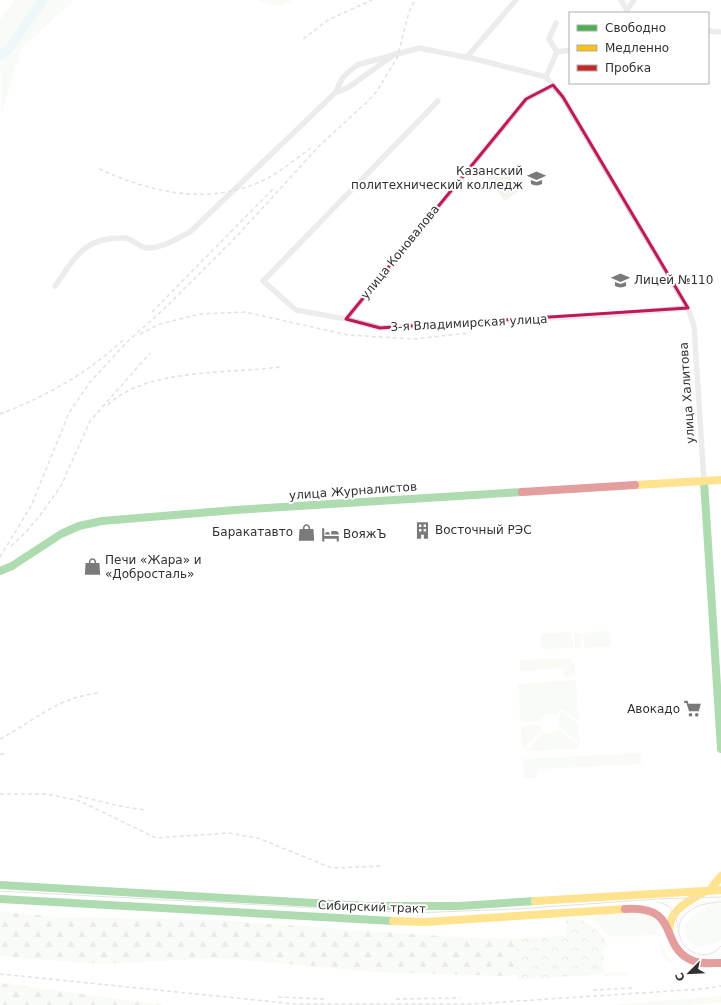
<svg xmlns="http://www.w3.org/2000/svg" width="721" height="1005" viewBox="0 0 721 1005" font-family="'DejaVu Sans',sans-serif">
  <style>
    .grass { fill: #f2f5ed }
    .forest { fill: url(#forest-firs) }
    .park { fill: url(#park-crowns) }
    .lines { fill: none; stroke-linecap: round; stroke-linejoin: round }
    .river { stroke: #daedf2; stroke-width: 9 }
    .street { stroke: #d6d6d6; stroke-width: 5.5 }
    .fast { stroke: #4caf50; stroke-width: 8 }
    .slow { stroke: #ffc107; stroke-width: 8 }
    .jam { stroke: #c62828; stroke-width: 8 }
    .tram { stroke: #bebebe; stroke-width: 1 }
    .rail { stroke: #bebebe; stroke-width: 1.5; stroke-dasharray: 4 3; stroke-linecap: butt }
    .marked { fill: none; stroke: #c2185b; stroke-width: 3; stroke-linejoin: round }
    .labels { text-anchor: middle; dominant-baseline: central; stroke-width: 4; stroke-linejoin: round; paint-order: stroke }
    .poi-label { font-size: 12px; fill: #323232; stroke: #fff; text-anchor: start }
    .street-label { font-size: 12px; fill: #323232; stroke: #fff }
  </style>
  <defs>
    <pattern id="forest-firs" width="22" height="20" patternUnits="userSpaceOnUse"><rect width="22" height="20" fill="#f2f5ed"/><path d="M5 1l3.5 6h-7zM16 11l3.5 6h-7z" fill="#d0d2cc"/></pattern>
    <pattern id="park-crowns" width="20" height="18" patternUnits="userSpaceOnUse"><rect width="20" height="18" fill="#f2f5ed"/><path d="M2 6a3 3 0 1 1 6 0M12 15a3 3 0 1 1 6 0" fill="none" stroke="#d0d2cc"/></pattern>
  </defs>
  <rect width="100%" height="100%" fill="#fff"/>
  <path class="grass" d="M15 0H74L21 49 1 116 0 20Z
    M257 0H293L279 7Z
    M501 165 520 190 505 201 486 176Z
    M609 631 611 646 584 648 583 633Z
    M572 632 573 648 542 649 541 634Z
    M574 633H581L582 648H575Z
    M569 658 575 664V676L565 677 564 668 520 671V660Z
    M576 680 578 721 562 709 556 715 546 713 539 721 521 722 518 684Z
    M562 712 578 724 580 744 559 727 558 717Z
    M539 725 542 731 522 750 521 726Z
    M558 729 579 746 575 749 525 751 543 732 551 734Z
    M641 753V764L538 769 536 778H524L523 759Z
    M721 899V901C705 903 684 906 679 924L678 918 687 905Z
    M712 904H721V940C704 950 685 951 684 926L694 915Z
    M646 912C657 916 659 923 661 935L609 936 592 917 601 914Z
    M660 939 666 955 676 963 665 960 661 953Z
    M626 972 628 975 605 976V973Z
    M721 996V1003L682 1005H612Z"/>
  <path class="forest" d="M0 911 55 917 215 920 469 938 518 939 519 973 506 976 377 972 219 958 101 964 0 956Z
    M0 983 163 1005H0Z"/>
  <path class="park" d="M566 918C583 917 591 924 602 936 605 940 608 943 608 947L603 948 604 974 518 980 515 939 565 936Z"/>
  <g class="lines">
    <path class="river" d="M0 56 9 49 43 0"/>
    <path class="street" d="M621 0 627 10
      M627 13V10L634 0
      M556 23 549 39 557 52
      M708 31 721 32
      M467 57 516 0
      M546 77 563 97 688 308 694 326 704 481
      M546 77 557 52 570 50
      M335 93 343 77 357 65 419 48 475 59 546 77
      M438 101 263 281 296 310 346 319 380 328 605 315 688 308
      M55 286C76 257 83 237 124 238 132 238 139 247 146 248 161 249 178 238 190 232L335 93 349 87 395 54
      M346 319 526 99C535 93 544 91 553 85"/>
    <path class="fast" d="M704 481 721 749
      M0 571 12 566 61 534 79 526 102 521 235 510 522 492
      M0 885 367 906H459L535 901
      M0 899 393 921"/>
    <path class="slow" d="M635 485 721 480
      M709 891 721 876
      M535 901 721 890
      M393 921 425 922 625 909
      M669 931C670 909 687 902 704 892"/>
    <path class="jam" d="M522 492 635 485
      M625 909C684 905 656 949 696 962 704 964 713 963 721 963"/>
    <path class="tram" d="M0 891 412 913 517 909 657 899 721 897
      M657 902C672 904 676 914 678 928
      M721 902C711 903 699 904 691 910 659 930 697 974 721 946"/>
    <path class="rail" d="M303 39 328 20 372 0
      M99 169C149 191 201 205 255 184 275 176 293 161 311 148
      M152 312 274 188
      M140 334 160 324 200 314 245 312 348 335 415 339 469 333
      M108 405C145 368 229 374 280 367
      M0 414C45 397 88 373 123 340
      M11 546 26 532 38 518 61 486 90 421 150 353
      M0 557 31 506 69 413 90 382 127 342 165 308 237 236 319 146 367 102 377 91 397 58 409 12 415 0
      M0 739C36 720 57 697 100 693
      M0 754H7
      M0 794H47L80 801 156 838 228 833 258 838 332 868 383 866
      M78 796 124 807 146 810
      M0 974 295 1004H472L702 989 721 986
      M593 990 633 988
      M278 997 324 999
      M396 999 460 998"/>
  </g>
  <path d="M0 0H721V1005H0ZM553 85 563 97 688 308 380 328 346 319 526 99Z" fill="#fff" fill-opacity=".55" fill-rule="evenodd"/>
  <path class="marked" d="M553 85 563 97 688 308 380 328 346 319 526 99Z"/>
  <defs>
    <symbol id="university-bare" viewBox="-9 -9 18 18"><path d="M0-5L7-2L0 1L-7-2ZM-4 1L0 2.5L4 1V4Q0 6-4 4Z" fill="#7a7a7a" stroke="#fff" stroke-width="2.5" paint-order="stroke"/></symbol>
    <symbol id="school-bare" viewBox="-9 -9 18 18"><path d="M0-5L7-2L0 1L-7-2ZM-4 1L0 2.5L4 1V4Q0 6-4 4Z" fill="#7a7a7a" stroke="#fff" stroke-width="2.5" paint-order="stroke"/></symbol>
    <symbol id="building-bare" viewBox="-9 -9 18 18"><path d="M-4-6H4V6H1V3H-1V6H-4ZM-2.5-4.3h1.7v1.8h-1.7ZM.8-4.3h1.7v1.8H.8ZM-2.5-1h1.7V.8h-1.7ZM.8-1h1.7V.8H.8Z" fill="#7a7a7a" stroke="#fff" stroke-width="2.5" paint-order="stroke"/></symbol>
    <symbol id="shop-bare" viewBox="-9 -9 18 18"><path d="M-5-2.5h2.3a2.7 3.5 0 0 1 5.4 0H5L5.5 6h-11ZM-1.5-2.5h3a1.5 2.3 0 0 0-3 0Z" fill="#7a7a7a" stroke="#fff" stroke-width="2.5" paint-order="stroke"/></symbol>
    <symbol id="hotel-bare" viewBox="-9 -9 18 18"><path d="M-6-4.5h1.5V1H6V5H4.5V3h-9V5H-6ZM-4 0a1.8 1.8 0 1 1 3.6 0ZM.5 0V-2.5h3Q6-2.5 6 0Z" fill="#7a7a7a" stroke="#fff" stroke-width="2.5" paint-order="stroke"/></symbol>
    <symbol id="supermarket-bare" viewBox="-9 -9 18 18"><path d="M-6-5.5h2.5l.6 2H6L4.5 2H-2.5L-4.4-4H-6ZM-1.5 3.2a1.3 1.3 0 1 0 .1 0ZM3 3.2a1.3 1.3 0 1 0 .1 0Z" fill="#7a7a7a" stroke="#fff" stroke-width="2.5" paint-order="stroke"/></symbol>
  </defs>
  <g fill-rule="evenodd">
    <use href="#university-bare" x="524" y="166" width="25" height="25"/>
    <use href="#school-bare" x="608" y="268" width="25" height="25"/>
    <use href="#building-bare" x="410" y="518" width="25" height="25"/>
    <use href="#shop-bare" x="294" y="520" width="25" height="25"/>
    <use href="#hotel-bare" x="318" y="522" width="25" height="25"/>
    <use href="#shop-bare" x="80" y="554" width="25" height="25"/>
    <use href="#supermarket-bare" x="680" y="696" width="25" height="25"/>
  </g>
  <g class="labels">
    <g class="poi-label">
      <text x="523" y="171" text-anchor="end">Казанский<tspan x="523" dy="14">политехнический колледж</tspan></text>
      <text x="634" y="280">Лицей №110</text>
      <text x="435" y="530">Восточный РЭС</text>
      <text x="293" y="532" text-anchor="end">Баракатавто</text>
      <text x="343" y="534">ВояжЪ</text>
      <text x="105" y="560">Печи «Жара» и<tspan x="105" dy="14">«Добросталь»</tspan></text>
      <text x="680" y="709" text-anchor="end">Авокадо</text>
    </g>
    <g class="street-label">
      <text transform="translate(400 252) rotate(-51)">улица Коновалова</text>
      <text transform="translate(469 323) rotate(-3)">3-я Владимирская улица</text>
      <text transform="translate(687 393) rotate(-94)">улица Халитова</text>
      <text transform="translate(353 491) rotate(-4)">улица Журналистов</text>
      <text transform="translate(372 907) rotate(2)">Сибирский тракт</text>
    </g>
  </g>
  <rect x="569" y="12" width="140" height="72" fill="#ffffff" stroke="#adadad"/>
  <rect x="577" y="25" width="20" height="6" fill="#4caf50" stroke="#adadad"/>
  <text x="605" y="32" font-size="12" fill="#323232">Свободно</text>
  <rect x="577" y="45" width="20" height="6" fill="#ffc107" stroke="#adadad"/>
  <text x="605" y="52" font-size="12" fill="#323232">Медленно</text>
  <rect x="577" y="65" width="20" height="6" fill="#c62828" stroke="#adadad"/>
  <text x="605" y="72" font-size="12" fill="#323232">Пробка</text>
  <g transform="translate(689 973) rotate(246)" stroke="#ffffff" stroke-width="3" paint-order="stroke">
  <path d="M0-3L7 15L0 10L-7 15Z" fill="#323232"/>
  <text y="-6" font-size="11" font-weight="bold" text-anchor="middle" fill="#323232">С</text>
  </g>
</svg>
